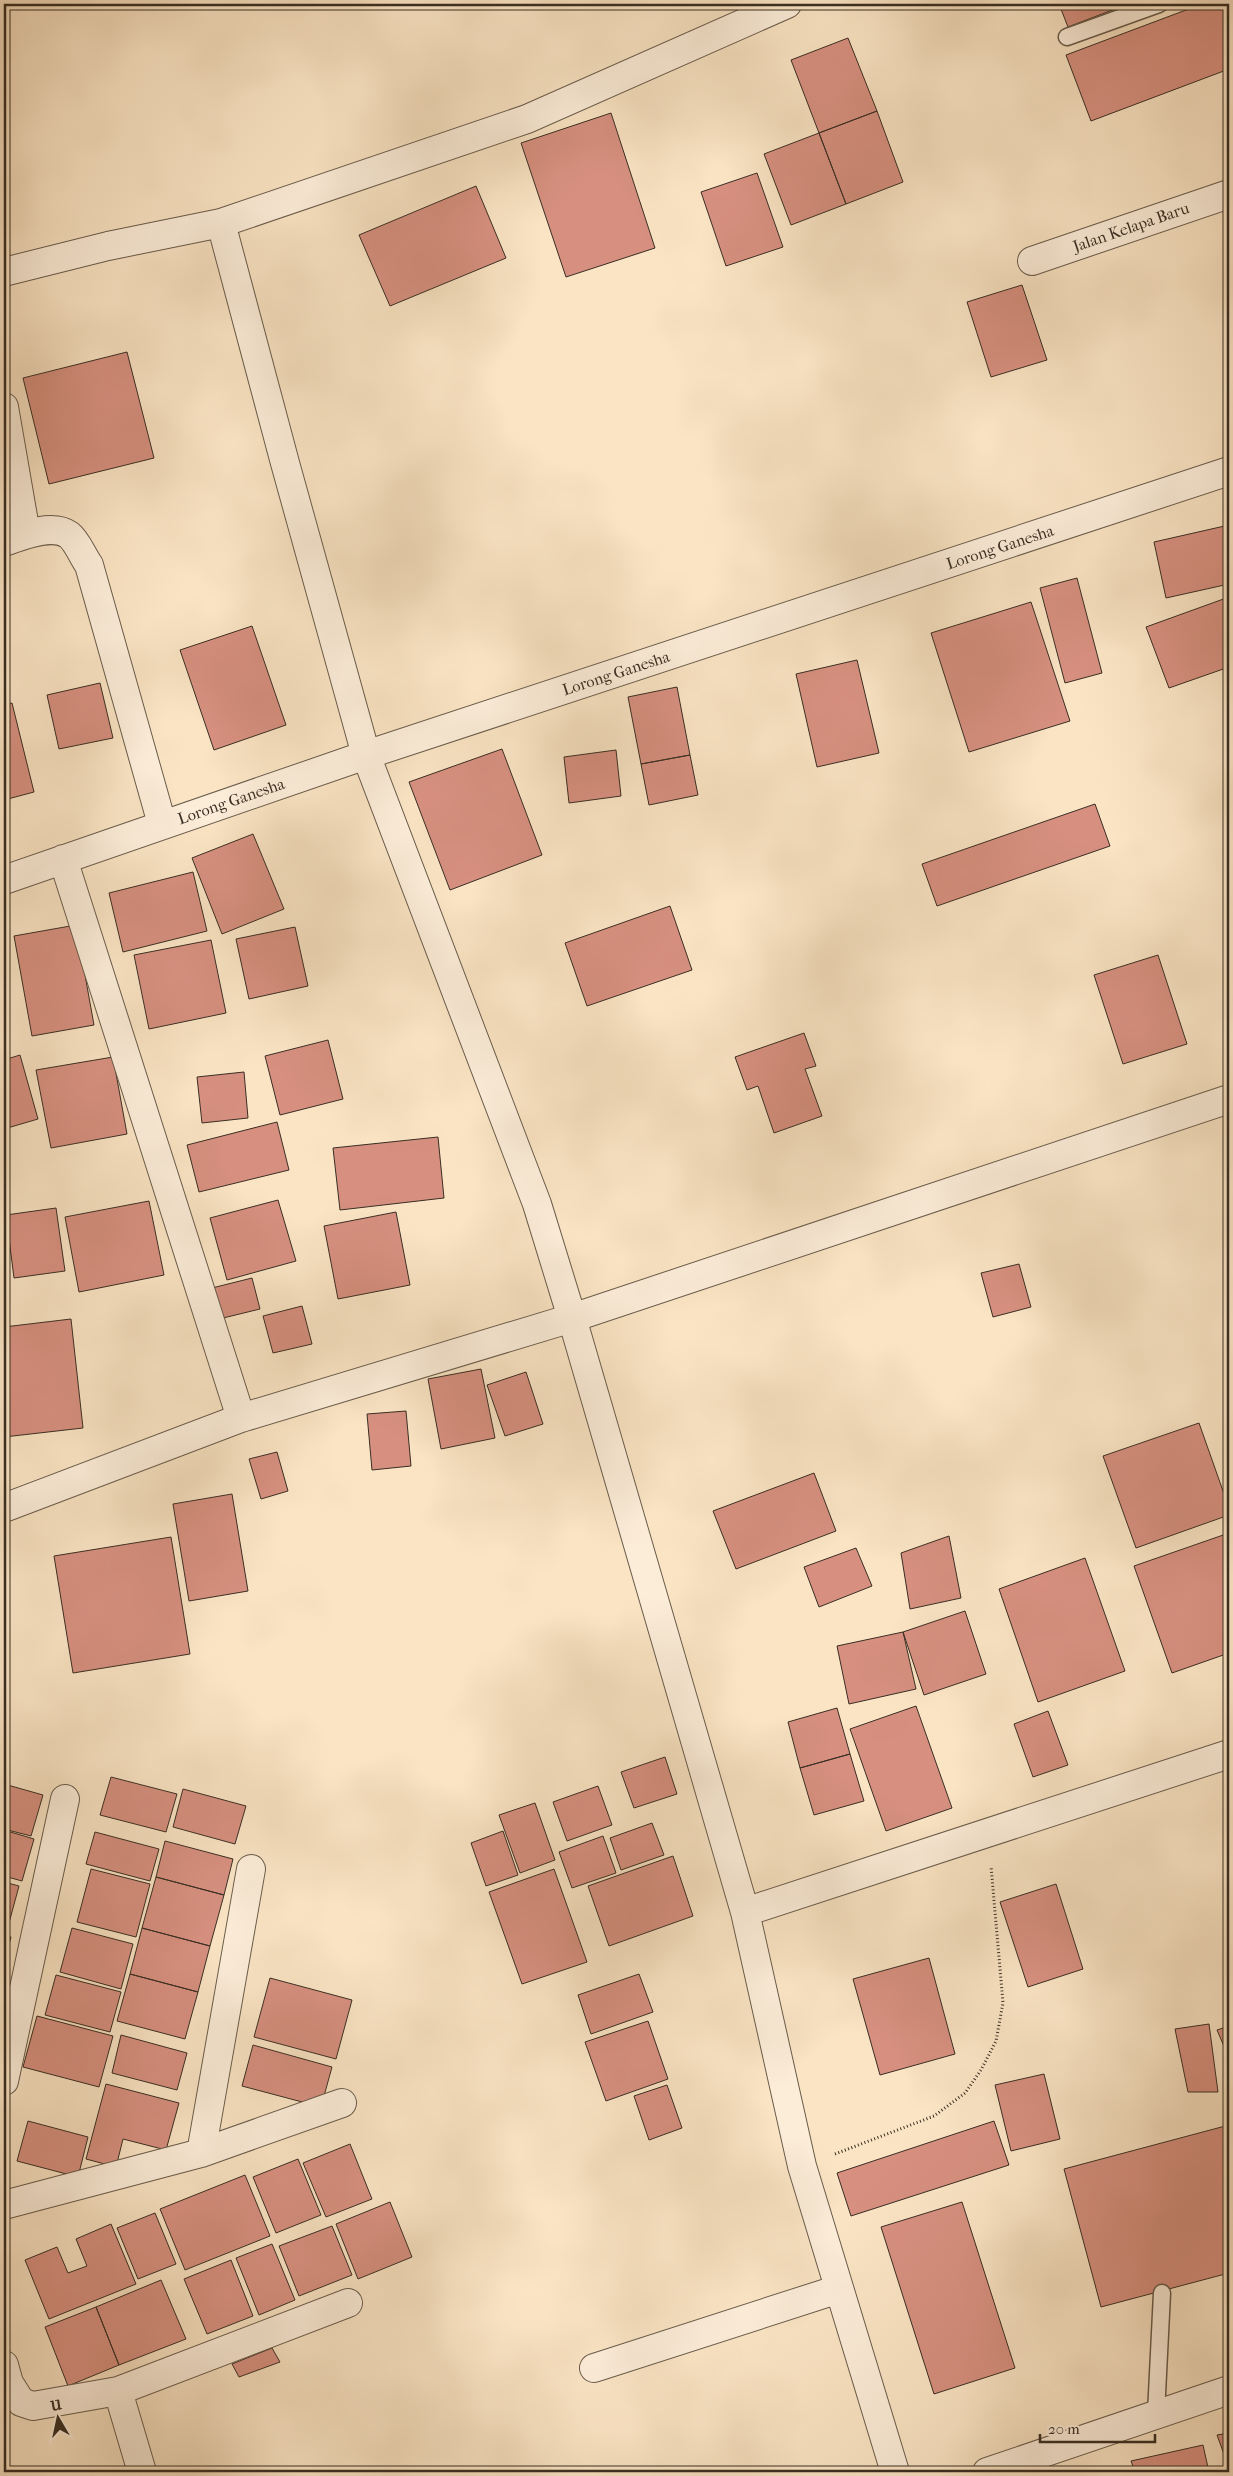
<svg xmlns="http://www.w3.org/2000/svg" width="1233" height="2476" viewBox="0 0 1233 2476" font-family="'IM FELL French Canon',serif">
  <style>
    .building { fill: #d79080; stroke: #392e23 }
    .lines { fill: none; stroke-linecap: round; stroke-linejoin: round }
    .lane-casing { stroke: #695c4b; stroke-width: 19 }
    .street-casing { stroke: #695c4b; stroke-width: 30 }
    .path { stroke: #392e23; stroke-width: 3; stroke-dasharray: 1 2.5; stroke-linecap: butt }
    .lane { stroke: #fcedd9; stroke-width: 16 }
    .street { stroke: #fcedd9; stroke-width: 28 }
    .labels { text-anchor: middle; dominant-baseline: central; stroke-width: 4; stroke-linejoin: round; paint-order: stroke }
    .street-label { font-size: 16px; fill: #392e23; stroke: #fcedd9 }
  </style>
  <rect width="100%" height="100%" fill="#fae4c4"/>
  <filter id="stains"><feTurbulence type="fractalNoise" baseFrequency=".004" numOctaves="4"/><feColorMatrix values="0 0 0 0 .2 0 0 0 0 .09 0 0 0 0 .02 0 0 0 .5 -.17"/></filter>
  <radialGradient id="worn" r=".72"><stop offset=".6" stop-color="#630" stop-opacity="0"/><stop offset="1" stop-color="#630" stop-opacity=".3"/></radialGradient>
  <path class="building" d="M1059 4H1114L1115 9 1068 27Z
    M1202 4H1229V69L1091 121 1066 55Z
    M848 38 877 111 819 133 791 60Z
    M877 111 903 182 846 204 819 133Z
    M611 113 655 248 566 277 521 143Z
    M819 133 846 204 791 225 764 154Z
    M757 173 783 247 726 266 701 192Z
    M476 186 506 258 390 306 359 235Z
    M1022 285 1047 360 991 377 967 302Z
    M127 352 154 458 49 484 23 378Z
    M1229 525V584L1166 598 1154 542Z
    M1077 578 1102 673 1065 683 1040 588Z
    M1229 597V667L1169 688 1146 627Z
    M1031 602 1070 721 969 752 931 633Z
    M252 626 286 725 214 750 180 650Z
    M857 660 879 753 817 767 796 674Z
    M100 683 113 738 59 749 47 695Z
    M677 687 690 755 641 764 628 697Z
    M12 703 34 792 4 800V705Z
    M502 749 542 855 450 890 409 782Z
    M616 750 621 796 569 803 564 757Z
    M690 755 698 795 649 805 641 764Z
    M1095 804 1110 846 937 906 922 864Z
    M253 834 284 909 222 934 192 858Z
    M193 872 207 931 123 952 109 893Z
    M670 906 692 970 587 1006 565 943Z
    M76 925 94 1025 32 1036 14 936Z
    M295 927 308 986 249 999 236 939Z
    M211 940 226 1013 149 1029 134 955Z
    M1158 955 1187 1044 1123 1064 1094 975Z
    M804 1033 816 1066 805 1069 822 1116 774 1133 758 1086 747 1090 735 1057Z
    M328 1040 343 1099 280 1115 265 1056Z
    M20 1055 38 1119 4 1129V1060Z
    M113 1057 127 1134 51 1148 36 1070Z
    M244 1072 248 1118 202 1123 197 1077Z
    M277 1122 289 1170 199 1192 187 1145Z
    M438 1137 444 1198 340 1210 333 1148Z
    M278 1200 296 1261 227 1280 210 1218Z
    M149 1201 164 1275 79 1292 65 1217Z
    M56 1208 65 1271 14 1278 6 1215Z
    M396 1212 410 1285 338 1299 324 1226Z
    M1019 1264 1031 1307 993 1317 981 1273Z
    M252 1278 260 1309 215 1320 208 1289Z
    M302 1306 312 1344 273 1353 263 1316Z
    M71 1319 83 1428 4 1437V1327Z
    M481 1369 495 1438 441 1449 428 1379Z
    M526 1372 543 1424 505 1436 487 1385Z
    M406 1411 411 1466 372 1470 367 1414Z
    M1199 1423 1229 1508V1515L1136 1548 1103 1456Z
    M277 1452 288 1491 261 1499 249 1459Z
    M814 1473 836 1531 736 1569 713 1511Z
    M232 1494 248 1591 189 1601 173 1504Z
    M1229 1533V1653L1172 1673 1134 1566Z
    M949 1536 961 1598 910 1609 901 1553Z
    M171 1537 190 1654 73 1673 54 1556Z
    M856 1548 872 1586 819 1607 804 1567Z
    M1085 1558 1125 1671 1038 1702 999 1589Z
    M965 1611 986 1674 924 1695 903 1632Z
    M903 1632 916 1689 849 1704 837 1646Z
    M916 1706 952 1808 886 1831 850 1729Z
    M837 1708 850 1754 800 1768 788 1722Z
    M1048 1711 1068 1765 1033 1777 1014 1724Z
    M850 1754 864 1801 814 1815 800 1768Z
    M665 1757 677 1794 634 1808 621 1772Z
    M111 1777 177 1794 166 1832 100 1815Z
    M4 1784 43 1795 31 1836 4 1829Z
    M598 1786 612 1825 567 1841 553 1802Z
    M183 1789 246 1806 235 1844 173 1827Z
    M535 1803 555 1860 520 1873 499 1815Z
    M652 1823 664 1855 621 1870 610 1838Z
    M4 1830 34 1839 22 1881 4 1876Z
    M503 1831 518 1875 486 1886 471 1843Z
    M95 1832 159 1849 150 1881 86 1864Z
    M603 1836 616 1873 572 1888 559 1852Z
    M165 1841 233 1859 224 1895 156 1877Z
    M673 1856 693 1916 609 1946 588 1886Z
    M91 1869 150 1884 136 1937 77 1922Z
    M554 1869 587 1962 522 1984 489 1892Z
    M156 1877 224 1895 210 1946 142 1928Z
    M4 1882 19 1886 6 1934H4Z
    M1056 1884 1083 1969 1028 1987 1000 1902Z
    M72 1928 133 1944 121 1989 60 1972Z
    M142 1928 210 1946 198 1992 130 1974Z
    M4 1935 11 1937 4 1964Z
    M929 1958 955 2054 880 2075 853 1979Z
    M130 1974 198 1992 185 2039 117 2021Z
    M639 1974 653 2012 591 2034 578 1995Z
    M56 1975 121 1992 110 2032 45 2015Z
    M270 1978 352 2000 336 2059 254 2037Z
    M37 2016 113 2036 99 2087 23 2067Z
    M648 2021 668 2079 606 2101 585 2042Z
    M1209 2024 1218 2092H1188L1175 2029Z
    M1229 2026V2058L1217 2030Z
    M121 2035 187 2053 177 2090 112 2073Z
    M253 2045 332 2067 321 2107 242 2086Z
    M1044 2074 1060 2139 1011 2151 995 2085Z
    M106 2084 179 2103 166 2150 123 2139 116 2167 86 2159Z
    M667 2085 682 2128 649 2140 634 2096Z
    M28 2121 88 2137 78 2177 17 2161Z
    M994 2121 1009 2165 851 2216 837 2173Z
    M1229 2125V2273L1101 2307 1064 2169Z
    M350 2144 372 2199 326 2217 303 2163Z
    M298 2159 321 2215 276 2233 253 2177Z
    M245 2175 270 2236 185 2270 160 2209Z
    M390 2202 412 2257 358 2279 336 2224Z
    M962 2202 1015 2368 934 2394 881 2227Z
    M155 2213 176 2264 138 2279 117 2228Z
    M111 2224 136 2284 49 2319 25 2260 57 2247 68 2273 87 2266 76 2239Z
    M332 2226 352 2275 299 2296 279 2246Z
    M272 2244 295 2300 259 2315 236 2258Z
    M231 2260 253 2316 207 2334 184 2279Z
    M161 2280 186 2339 119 2365 96 2307Z
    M96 2307 119 2365 68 2386 45 2327Z
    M272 2348 280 2362 239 2377 232 2364Z
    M1229 2433V2468L1217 2435Z
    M1203 2445 1209 2472H1135L1131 2461Z"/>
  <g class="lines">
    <defs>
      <path id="lane" d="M1067 37 1159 4
        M1156 2414 1162 2293"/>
      <path id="street" d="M1032 261 1229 194
        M4 272 108 246 221 223 527 119 787 4
        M4 407 26 534
        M4 542C21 536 52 523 69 535 77 541 83 557 89 565L162 824
        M63 859 241 1418
        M4 880 366 755 1229 471
        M4 1508 241 1418 572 1318 537 1204 366 755 285 463 221 223
        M745 1912 1229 1754
        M4 2081 65 1799
        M201 2153 251 1869
        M4 2205 201 2153 342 2103
        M4 2365 9 2383 21 2402 33 2406 118 2391 142 2472
        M594 2368 839 2289
        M118 2391 348 2303
        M895 2472 802 2166 745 1912 572 1318 1229 1099
        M987 2472 1229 2390"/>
    </defs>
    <use href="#lane" class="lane-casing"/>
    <use href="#street" class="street-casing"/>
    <path class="path" d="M835 2154 934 2116 965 2093 981 2070 996 2041 1003 2003 991 1866"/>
    <use href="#lane" class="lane"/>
    <use href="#street" class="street"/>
  </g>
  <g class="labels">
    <g class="street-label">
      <text transform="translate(1131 227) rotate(-19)">Jalan Kelapa Baru</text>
      <text transform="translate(1000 547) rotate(-18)">Lorong Ganesha</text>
      <text transform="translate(616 673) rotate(-18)">Lorong Ganesha</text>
      <text transform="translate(231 801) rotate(-19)">Lorong Ganesha</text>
    </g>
  </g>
  <rect width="1233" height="2476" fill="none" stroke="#fae4c4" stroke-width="20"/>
  <rect x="5" y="5" width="1223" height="2466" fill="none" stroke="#392e23" stroke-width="2.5"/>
  <rect x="10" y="10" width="1213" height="2456" fill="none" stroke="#392e23"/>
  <g transform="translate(58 2418) rotate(351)" stroke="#fcedd9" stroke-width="4" paint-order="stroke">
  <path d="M0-4L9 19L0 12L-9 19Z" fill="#392e23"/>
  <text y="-8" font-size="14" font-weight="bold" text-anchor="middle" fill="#392e23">U</text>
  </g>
  <path d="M1040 2434v8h115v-8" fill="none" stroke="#392e23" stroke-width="2.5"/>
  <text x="1048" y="2434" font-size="15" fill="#392e23" stroke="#fcedd9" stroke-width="4" paint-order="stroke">20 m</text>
  <rect width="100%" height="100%" filter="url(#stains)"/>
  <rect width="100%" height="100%" fill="url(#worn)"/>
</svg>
